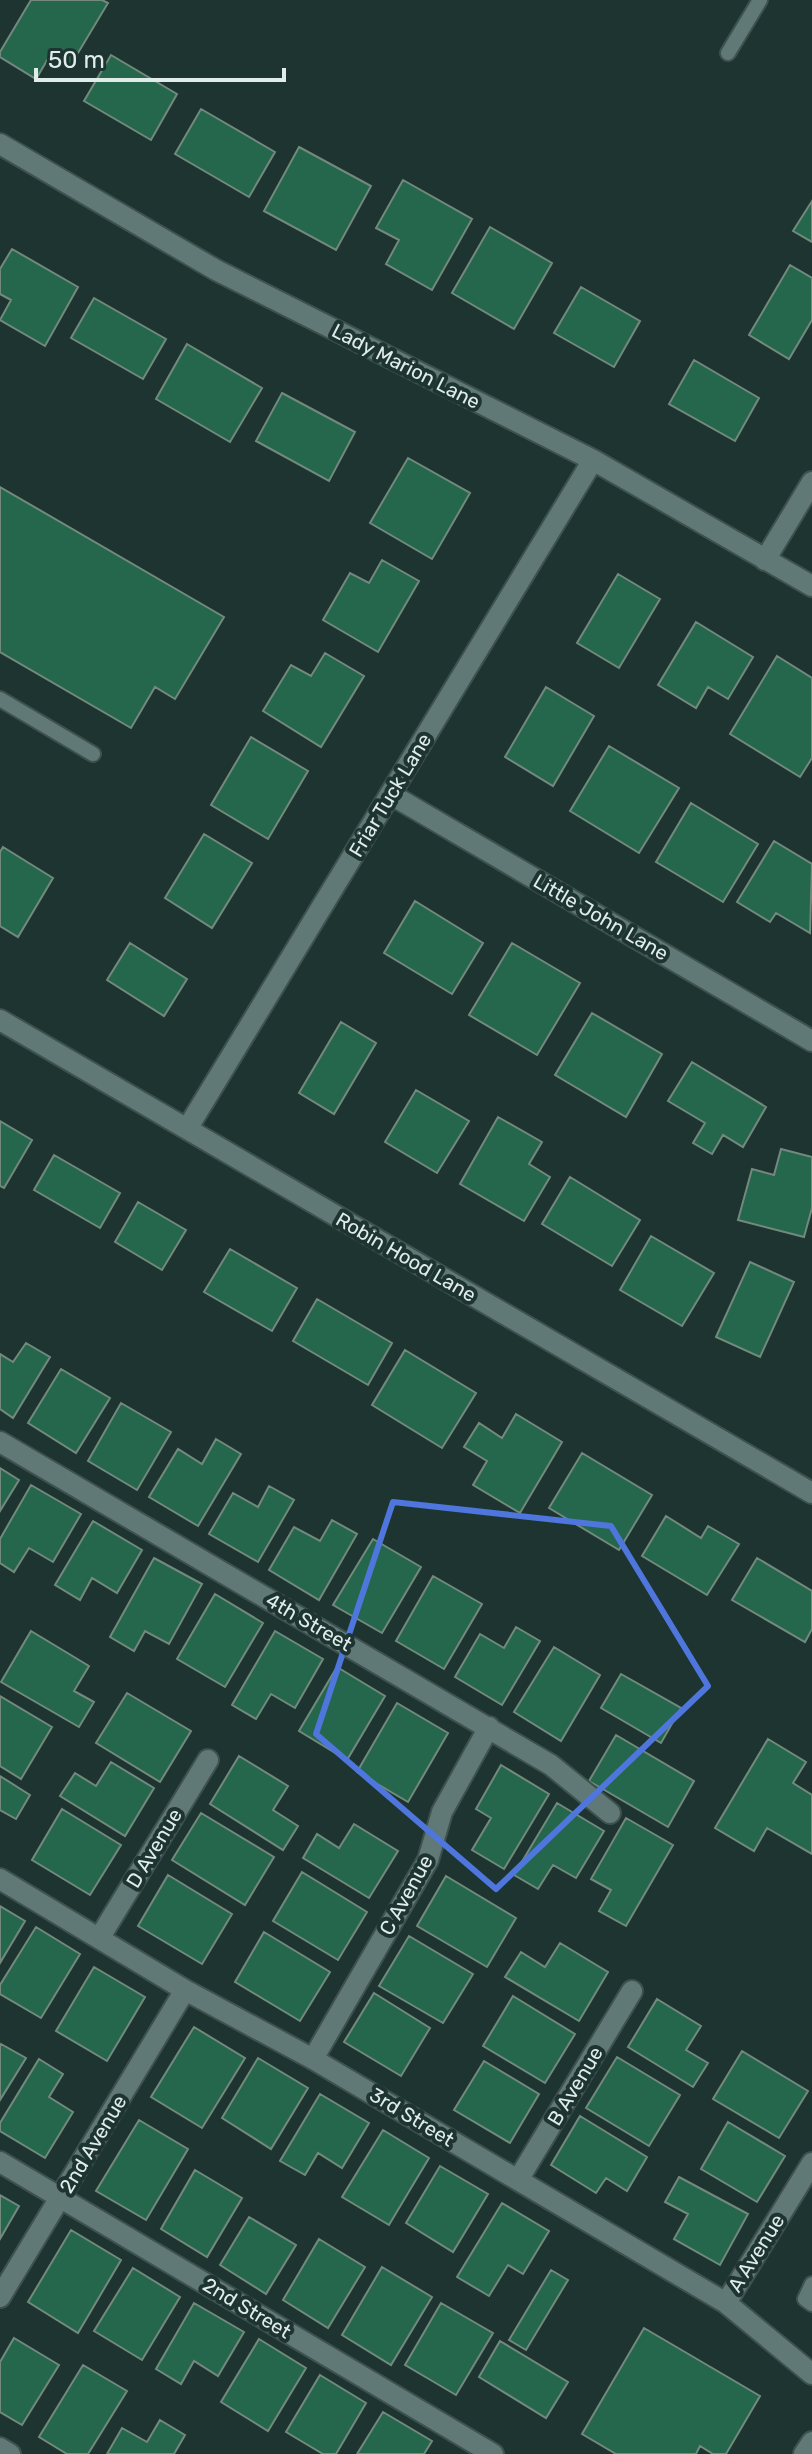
<svg xmlns="http://www.w3.org/2000/svg" width="812" height="2454" viewBox="0 0 812 2454" font-family="Rubik,sans-serif">
  <style>
    .building { fill: #24674c; stroke: #74897e; stroke-width: 2 }
    .lines { fill: none; stroke-linecap: round; stroke-linejoin: round }
    .service-casing { stroke: #3e514f; stroke-width: 18 }
    .minor-casing { stroke: #3e514f; stroke-width: 24 }
    .service { stroke: #617976; stroke-width: 14 }
    .minor { stroke: #617976; stroke-width: 20 }
    .marked { fill: none; stroke: #4e76dc; stroke-width: 6; stroke-linejoin: round }
    .labels { text-anchor: middle; dominant-baseline: central; stroke-width: 8; stroke-linejoin: round; paint-order: stroke }
    .street-label { font-size: 20px; fill: #dfecea; stroke: #1d3431 }
  </style>
  <rect width="100%" height="100%" fill="#1d3431"/>
  <path class="building" d="M31 0H102L108 3 69 68 49 57 36 79 0 57V52Z
    M111 55 177 94 151 140 84 101Z
    M201 109 275 152 249 197 175 154Z
    M299 147 371 186 336 250 264 211Z
    M403 180 472 219 432 290 386 264 399 240 376 228Z
    M812 201V242L793 231Z
    M490 227 552 263 514 329 452 293Z
    M12 249 78 287 45 346 0 320 11 300 0 294V269Z
    M790 265 812 278V320L789 359 749 335Z
    M581 287 640 321 614 367 554 333Z
    M94 298 166 339 143 379 71 338Z
    M187 344 262 388 230 442 156 399Z
    M694 360 759 398 735 441 669 404Z
    M282 393 355 432 329 481 256 441Z
    M408 458 470 493 432 559 370 523Z
    M0 487 224 617 175 699 155 687 131 728 0 652Z
    M382 560 419 581 378 652 323 620 350 573 369 583Z
    M618 574 660 599 619 668 577 643Z
    M696 622 753 657 728 699 708 687 696 708 658 685Z
    M325 653 364 676 321 747 263 711 291 665 311 676Z
    M777 656 812 678V758L800 777 730 734Z
    M546 687 594 716 553 786 505 757Z
    M251 737 308 771 268 839 211 805Z
    M609 746 679 788 639 853 570 811Z
    M691 803 758 844 723 902 656 862Z
    M204 834 252 863 212 928 165 898Z
    M774 841 812 864 810 933 776 913 770 922 737 902Z
    M3 847 53 878 18 937 0 926V852Z
    M415 901 483 943 452 994 384 953Z
    M130 943 187 979 164 1016 107 980Z
    M512 943 580 983 537 1055 469 1015Z
    M592 1013 662 1054 626 1117 555 1075Z
    M341 1022 376 1043 334 1114 299 1093Z
    M692 1062 766 1107 743 1147 723 1135 712 1154 693 1143 705 1123 668 1101Z
    M416 1090 469 1121 437 1173 385 1142Z
    M498 1117 542 1142 529 1164 550 1177 524 1221 460 1184Z
    M0 1121 32 1140 4 1188 0 1186Z
    M781 1149 812 1157V1208L804 1237 738 1220 752 1169 774 1175Z
    M54 1155 120 1193 100 1228 34 1190Z
    M570 1177 640 1220 612 1266 542 1224Z
    M138 1202 186 1230 162 1270 115 1242Z
    M651 1236 714 1273 682 1326 620 1290Z
    M230 1249 297 1288 272 1331 204 1292Z
    M750 1262 794 1282 760 1357 716 1337Z
    M317 1299 392 1343 368 1385 293 1341Z
    M26 1343 50 1357 13 1418 0 1409V1354L13 1362Z
    M405 1350 476 1393 442 1448 372 1405Z
    M61 1369 110 1398 76 1453 28 1423Z
    M121 1403 171 1432 137 1490 88 1461Z
    M516 1414 562 1442 520 1513 473 1485 487 1461 464 1447 479 1423 502 1438Z
    M216 1439 241 1454 198 1526 149 1497 178 1449 202 1464Z
    M582 1453 652 1495 619 1550 549 1508Z
    M0 1468 19 1480 0 1511Z
    M31 1485 81 1514 53 1562 29 1548 14 1572 0 1563V1539Z
    M269 1486 294 1500 258 1562 209 1534 233 1493 258 1507Z
    M666 1516 701 1538 708 1526 739 1544 707 1595 642 1556Z
    M332 1520 357 1534 319 1600 269 1570 294 1527 320 1541Z
    M93 1521 142 1550 117 1593 92 1578 80 1600 55 1585Z
    M373 1539 421 1567 382 1633 333 1605Z
    M154 1558 202 1584 169 1644 145 1631 134 1651 110 1637Z
    M757 1558 812 1591V1629L805 1642 732 1600Z
    M433 1576 482 1604 444 1669 396 1641Z
    M215 1594 263 1623 225 1687 177 1659Z
    M516 1627 540 1641 502 1705 455 1677 480 1634 504 1648Z
    M31 1631 89 1666 74 1691 94 1702 79 1727 1 1682Z
    M275 1631 323 1659 295 1708 271 1694 256 1719 232 1705Z
    M554 1647 600 1675 561 1741 514 1712Z
    M337 1667 385 1696 347 1760 299 1731Z
    M621 1674 681 1708 661 1743 601 1708Z
    M127 1693 191 1731 160 1782 96 1743Z
    M0 1696 52 1727 21 1779 0 1766Z
    M397 1703 448 1733 408 1802 357 1772Z
    M616 1735 694 1781 668 1827 589 1781Z
    M768 1739 806 1762 793 1783 812 1795V1854L767 1828 754 1851 715 1828Z
    M239 1756 288 1786 273 1810 298 1826 283 1850 210 1804Z
    M111 1762 154 1788 125 1836 60 1796 75 1773 96 1786Z
    M501 1765 549 1794 504 1869 472 1850 491 1818 476 1809Z
    M0 1776 30 1795 16 1819 0 1810Z
    M557 1803 604 1831 576 1878 553 1865 538 1889 514 1875Z
    M62 1809 121 1845 90 1895 32 1860Z
    M201 1813 274 1857 245 1905 172 1860Z
    M626 1818 673 1845 626 1926 599 1911 611 1890 591 1879Z
    M354 1824 398 1851 369 1898 303 1858 317 1834 339 1848Z
    M302 1872 367 1912 338 1960 273 1921Z
    M168 1875 232 1914 202 1964 138 1926Z
    M446 1876 516 1918 487 1967 417 1926Z
    M0 1906 25 1921 0 1963Z
    M36 1927 80 1954 41 2018 0 1994V1985Z
    M264 1932 330 1972 300 2021 235 1982Z
    M409 1936 473 1974 443 2023 379 1986Z
    M560 1943 608 1972 579 2021 505 1977 521 1952 545 1967Z
    M94 1967 145 1997 107 2061 56 2031Z
    M374 1993 430 2028 401 2076 344 2042Z
    M513 1996 575 2034 545 2083 483 2046Z
    M657 1999 701 2026 686 2050 708 2063 693 2087 628 2047Z
    M194 2027 245 2058 202 2128 151 2097Z
    M1 2044 26 2058 0 2100V2046Z
    M742 2051 808 2091 779 2138 713 2099Z
    M617 2057 680 2095 649 2146 586 2108Z
    M258 2058 308 2088 271 2149 222 2118Z
    M39 2059 63 2074 49 2097 73 2112 45 2158 0 2131V2123Z
    M484 2061 539 2094 510 2143 454 2110Z
    M320 2094 369 2123 342 2168 318 2153 305 2175 280 2161Z
    M580 2116 647 2157 627 2191 606 2178 596 2193 551 2165Z
    M139 2120 188 2149 146 2220 96 2191Z
    M728 2122 785 2156 757 2202 701 2169Z
    M383 2130 429 2158 389 2225 342 2197Z
    M440 2166 488 2194 453 2252 406 2223Z
    M195 2170 242 2198 207 2257 161 2229Z
    M679 2177 748 2214 720 2265 674 2239 688 2214 665 2202Z
    M0 2195 19 2206 0 2239Z
    M502 2203 549 2231 523 2274 508 2265 489 2296 457 2277Z
    M249 2217 296 2245 266 2294 220 2265Z
    M71 2230 121 2260 78 2333 28 2302Z
    M319 2239 365 2267 328 2328 283 2300Z
    M382 2267 432 2297 391 2365 342 2335Z
    M133 2268 180 2297 142 2360 94 2331Z
    M551 2270 568 2280 526 2350 509 2340Z
    M194 2303 244 2332 218 2376 194 2361 181 2384 156 2369Z
    M441 2303 493 2333 456 2395 405 2365Z
    M644 2328 760 2396 726 2454H713L700 2446 696 2454H616L582 2434Z
    M14 2338 59 2365 22 2425 0 2412V2362Z
    M259 2339 306 2368 268 2431 221 2402Z
    M500 2341 568 2382 546 2418 479 2377Z
    M83 2365 127 2391 88 2454H67L39 2437Z
    M320 2375 366 2403 336 2454H323L286 2432Z
    M383 2412 432 2441 424 2454H357Z
    M160 2420 185 2435 174 2454H107L122 2428 147 2442Z"/>
  <g class="lines">
    <defs>
      <path id="service" d="M728 53 760 0
        M0 699 93 754
        M812 2284 805 2299 812 2304"/>
      <path id="minor" d="M0 144 216 270 593 460 812 586
        M765 560 812 482
        M390 794 812 1041
        M0 1020 812 1493
        M187 1129 593 460
        M0 1442 551 1765 610 1813
        M0 1879 185 1990 313 2059 726 2303 812 2374
        M100 1937 208 1760
        M313 2059 428 1860 442 1812 489 1727
        M0 2162 493 2454
        M518 2180 632 1991
        M0 2297 185 1990
        M726 2303 812 2163
        M0 2448 10 2454
        M804 2454 812 2442"/>
    </defs>
    <use href="#service" class="service-casing"/>
    <use href="#minor" class="minor-casing"/>
    <use href="#service" class="service"/>
    <use href="#minor" class="minor"/>
  </g>
  <path class="marked" d="M393 1502 611 1526 708 1686 496 1889 316 1734Z"/>
  <g class="labels">
    <g class="street-label">
      <text transform="translate(406 366) rotate(27)">Lady Marion Lane</text>
      <text transform="translate(390 795) rotate(-59)">Friar Tuck Lane</text>
      <text transform="translate(601 917) rotate(30)">Little John Lane</text>
      <text transform="translate(406 1257) rotate(30)">Robin Hood Lane</text>
      <text transform="translate(309 1622) rotate(30)">4th Street</text>
      <text transform="translate(154 1848) rotate(-59)">D Avenue</text>
      <text transform="translate(406 1895) rotate(-61)">C Avenue</text>
      <text transform="translate(575 2086) rotate(-59)">B Avenue</text>
      <text transform="translate(412 2117) rotate(31)">3rd Street</text>
      <text transform="translate(93 2144) rotate(-59)">2nd Avenue</text>
      <text transform="translate(756 2253) rotate(-58)">A Avenue</text>
      <text transform="translate(247 2308) rotate(31)">2nd Street</text>
    </g>
  </g>
  <path d="M36 68v12h248v-12" fill="none" stroke="#dfecea" stroke-width="4"/>
  <text x="48" y="68" font-size="24" fill="#dfecea" stroke="#1d3431" stroke-width="6" paint-order="stroke">50 m</text>
</svg>
